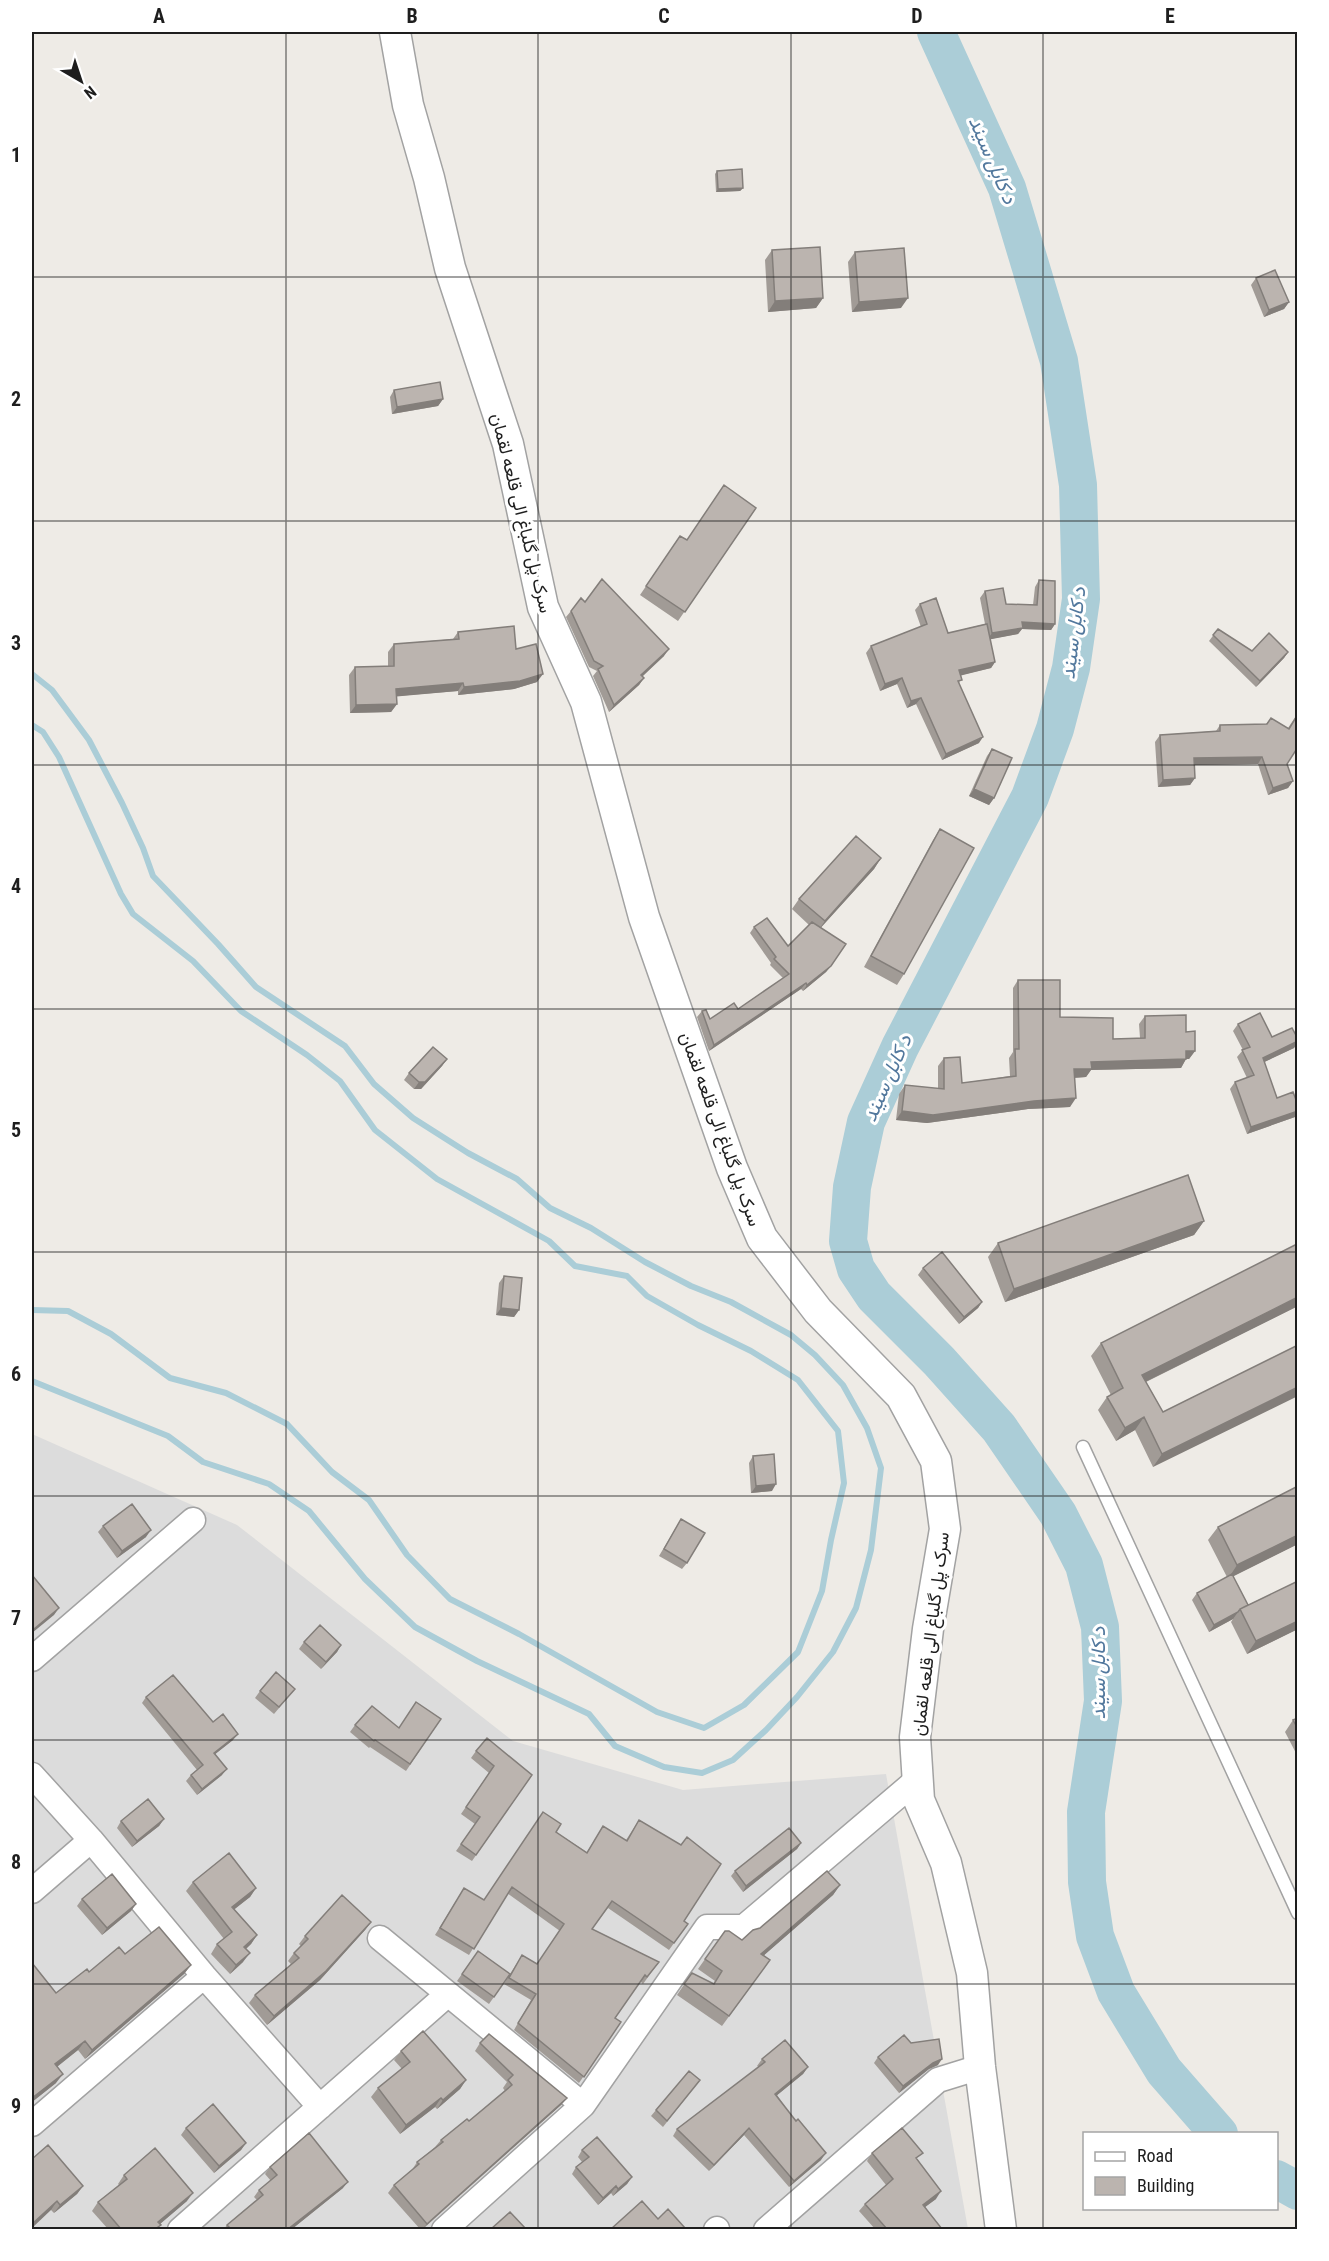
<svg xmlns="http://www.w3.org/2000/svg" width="1329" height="2261" viewBox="0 0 1329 2261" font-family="'Roboto Condensed',Vazirmatn,sans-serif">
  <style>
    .residential { fill: #dcdcdc }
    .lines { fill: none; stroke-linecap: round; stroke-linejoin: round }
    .stream { stroke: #abcdd7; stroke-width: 6 }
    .river { stroke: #abcdd7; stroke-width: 38 }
    .service-casing { stroke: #a2a2a2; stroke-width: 15 }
    .minor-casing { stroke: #a2a2a2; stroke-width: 27 }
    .tertiary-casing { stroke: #a2a2a2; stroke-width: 33 }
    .service { stroke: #fff; stroke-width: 12 }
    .minor { stroke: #fff; stroke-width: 24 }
    .tertiary { stroke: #fff; stroke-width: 30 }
    .wall { fill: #a19b96 }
    .shaded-wall { fill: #837e7a }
    .building { fill: #bbb4af; stroke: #837e7a; stroke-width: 1.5 }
    .grid { fill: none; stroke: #1e1e1e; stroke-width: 1.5; stroke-opacity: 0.55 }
    .labels { text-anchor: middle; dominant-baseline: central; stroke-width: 6; stroke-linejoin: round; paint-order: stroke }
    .street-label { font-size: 18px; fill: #1e1e1e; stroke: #fff }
    .water-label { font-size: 20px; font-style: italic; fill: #52789d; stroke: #fff }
    .neatline { fill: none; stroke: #1e1e1e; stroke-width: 2 }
    .grid-label { font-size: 20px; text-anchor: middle; font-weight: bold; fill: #1e1e1e }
  </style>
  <rect width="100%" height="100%" fill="#eeebe6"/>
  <path class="residential" d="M32 1434 237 1525 513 1741 683 1790 886 1774 968 2229H32Z"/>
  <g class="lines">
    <path class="stream" d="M32 674 52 690 89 740 122 803 143 848 153 876 218 944 256 987 345 1046 374 1084 413 1118 468 1153 517 1179 550 1208 591 1228 645 1262 691 1286 731 1302 791 1335 815 1355 843 1385 867 1428 881 1468 871 1550 856 1608 833 1652 797 1697 766 1730 733 1760 702 1773 664 1767 615 1746 589 1714 477 1661 415 1627 365 1579 309 1511 269 1484 203 1462 168 1436 32 1381
      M32 725 43 732 59 757 121 894 133 914 193 961 241 1011 307 1055 340 1081 375 1130 437 1179 549 1241 575 1266 627 1276 647 1296 698 1325 751 1351 798 1380 838 1431 844 1483 831 1540 822 1591 798 1652 744 1705 704 1728 657 1712 519 1634 450 1599 407 1555 369 1500 332 1472 287 1424 226 1393 170 1378 111 1334 68 1311 32 1310"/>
    <path class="river" d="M936 32 1007 188 1059 361 1078 485 1081 599 1071 668 1055 729 1030 797 900 1047 866 1122 852 1187 848 1241 856 1269 874 1296 939 1361 999 1428 1058 1514 1084 1565 1100 1627 1103 1701 1086 1812 1087 1882 1095 1936 1116 1992 1164 2071 1219 2134
      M1276 2179 1298 2191"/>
    <defs>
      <path id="service" d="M1083 1447 1298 1913"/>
      <path id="minor" d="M32 1659 193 1520
        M32 1775 91 1840 204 1976 320 2107
        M32 1891 91 1840
        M380 1938 583 2105
        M32 2124 204 1976
        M180 2230 448 1994
        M444 2230 583 2105 707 1927H744L918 1779
        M716 2230 717 2229
        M766 2230 938 2080 980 2067"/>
      <path id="tertiary" d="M395 32 408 105 429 178 450 268 508 444 543 607 586 702 644 917 732 1168 762 1238 818 1311 901 1396 936 1461 945 1529 928 1629 915 1737 919 1800 946 1863 972 1973 980 2067 1001 2230"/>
    </defs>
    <use href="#service" class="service-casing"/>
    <use href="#minor" class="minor-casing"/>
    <use href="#tertiary" class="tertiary-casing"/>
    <use href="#service" class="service"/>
    <use href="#minor" class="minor"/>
    <use href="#tertiary" class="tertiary"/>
  </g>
  <path class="wall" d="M717 171 743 188 740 191 716 192 715 174Z
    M772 250 823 298 816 308 768 312 765 260Z
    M855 252 901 308 852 312 848 262Z
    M1256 278 1289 302 1284 309 1264 317 1251 285Z
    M394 390 443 399 438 406 392 414 390 397Z
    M756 508 678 621 640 595 680 536 687 540Z
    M1039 580 1055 624 1051 630 1022 629 1018 634 990 639 995 662 991 668 961 675 959 684 979 743 942 760 916 704 907 708 897 684 880 691 866 653 871 646 921 627 915 610 920 604 948 633 985 624 980 598 985 591 1006 604 1033 605 1035 587Z
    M571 611 664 656 642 677 644 678 639 685 609 712 593 676 597 671 589 667 566 617Z
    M1218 629 1252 651 1288 652 1284 658 1256 687 1209 641Z
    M458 632 516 649 537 682 514 689 458 695V691L397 696V704L391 712 350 713 349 675 355 667 388 666V652L394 644 453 639Z
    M1298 713 1287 764 1293 781 1288 788 1268 795 1258 764 1194 765 1195 778 1190 785 1158 787 1155 742 1160 735 1216 731 1220 725 1266 724 1271 718 1288 728Z
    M992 749 994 798 989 805 969 796 987 756Z
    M940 829 904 974 897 985 864 967 933 840Z
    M881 858 874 869 821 927 831 966 826 972 803 991 801 989 709 1051 697 1017 702 1011 710 1019 738 1009 783 978 770 965 771 963 750 933 754 927 788 946 809 925 792 909 799 899Z
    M1018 980 1060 1017 1113 1039 1140 1038 1139 1024 1145 1016 1186 1032 1195 1051 1189 1059H1186L1181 1068 1091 1070 1086 1077 1075 1078 1070 1107 1028 1109 927 1123 896 1120 899 1094 905 1085 938 1089V1066L944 1058 962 1083 1010 1076 1009 1058 1013 1052V988Z
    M1238 1024 1272 1037 1298 1039V1042L1294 1048 1264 1062 1277 1098 1298 1105V1113L1295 1117 1247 1134 1230 1089 1235 1082 1247 1078 1237 1057 1243 1050 1233 1031Z
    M447 1059 442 1066 421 1089H414L404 1080 409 1073Z
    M1204 1221 1194 1235 1005 1302 988 1257 998 1243Z
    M923 1268 982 1302 978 1308 959 1324 918 1275Z
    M504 1276 519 1310 514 1317 496 1315 499 1283Z
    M1298 1306 1146 1382 1163 1412 1298 1345 1153 1467 1135 1430 1116 1441 1098 1410 1107 1397 1111 1395 1091 1356 1101 1343Z
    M753 1456 772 1491 751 1493 749 1463Z
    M1298 1486V1544L1233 1576 1248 1605 1298 1581V1629L1247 1654 1231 1622 1233 1619 1209 1632 1192 1600 1197 1593 1227 1577 1208 1540 1218 1527Z
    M681 1519 687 1563 682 1569 659 1556Z
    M103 1526 146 1537 117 1558 98 1532Z
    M304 1642 341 1645 337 1652 321 1669 299 1649Z
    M295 1689 274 1714 255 1698 260 1691Z
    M146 1697 233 1740 215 1754 222 1775 197 1795 186 1781 191 1775 197 1770 142 1703Z
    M1298 1718V1757L1285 1732 1293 1720Z
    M441 1719 406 1771 370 1747 369 1748 350 1732 355 1725 399 1728Z
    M476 1751 532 1775 472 1861 456 1851 475 1824 461 1814 489 1773 471 1758Z
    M164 1819 159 1826 132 1847 117 1828 121 1821Z
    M639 1820 684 1921 688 1924 669 1950 608 1908 592 1929 659 1962 643 1984 640 1981 615 2018 621 2022 579 2083 514 2030 531 2000 504 1984 510 1974 489 2004 457 1981 478 1951 510 1974 522 1955 537 1964 560 1931 507 1893 469 1955 435 1935 464 1888 484 1900 556 1832 587 1852 603 1826 626 1840Z
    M801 1843 797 1849 743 1892 731 1876 735 1871Z
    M193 1882 256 1888 250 1897 234 1909 257 1935 251 1944 246 1949 243 1962 230 1974 211 1954 217 1944 224 1939 186 1891Z
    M840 1885 833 1895 764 1955 770 1960 722 2026 677 1995 692 1973 713 1984 715 1981 698 1969 725 1931 742 1940 760 1928Z
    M82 1899 136 1904 131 1911 102 1935 77 1906Z
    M371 1922 365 1930 320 1980 267 2025 249 2003 255 1995 291 1964 288 1961 294 1953 301 1946 299 1944 305 1936Z
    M125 1954 191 1965 184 1974 85 2059 78 2050 57 2067 56 2083 32 2102V1963L56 1993 89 1972Z
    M480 2043 567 2098 561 2105 423 2229H420L388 2193 394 2185 412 2170 417 2162 435 2147 441 2140 469 2121 505 2091 503 2088 507 2082 475 2051Z
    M911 2043 938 2065 929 2069 899 2093 874 2063 878 2057Z
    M401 2051 466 2080 460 2089 437 2109 435 2107 400 2134 371 2097 378 2088 402 2069 394 2060Z
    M762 2059 808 2067 803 2074 777 2095 821 2160 789 2187 744 2135 709 2171 673 2136 677 2129 759 2067 757 2066Z
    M700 2080 663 2127 651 2116 656 2110Z
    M186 2128 246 2143 241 2150 214 2173 181 2135Z
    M582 2150 632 2177 627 2184 613 2196 611 2193 598 2205 572 2174 576 2167 582 2162 578 2157Z
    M872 2153 918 2160 936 2199 925 2207 942 2229H875L859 2211 865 2204 886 2185 867 2161Z
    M32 2159 83 2186 77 2194 54 2213 51 2210Z
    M270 2167 343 2188 292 2229H224L227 2225 257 2200 254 2197 259 2190 271 2181 265 2174Z
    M124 2175 187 2201 160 2224 157 2229H108L92 2211 98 2202 119 2185 118 2184Z"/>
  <path class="shaded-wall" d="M743 188 740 191 716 192 718 189Z
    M823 298 816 308 768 312 775 301Z
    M908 298 901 308 852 312 859 302Z
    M1289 302 1284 309 1264 317 1269 310Z
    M443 399 438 406 392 414 397 407Z
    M1022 622 1055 624 1051 630 1022 629 1018 634 987 640 992 633Z
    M669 649 664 656 636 682 641 675Z
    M1288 652 1284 658 1256 687 1260 681Z
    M995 662 991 668 955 677 959 670Z
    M543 674 537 682 514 689 458 695 464 687Z
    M644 678 639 685 609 712 614 705Z
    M902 678 897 684 880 691 885 684Z
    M463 683 458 691 391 697 396 689Z
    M921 698 916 704 907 708 911 701Z
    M397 704 391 712 350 713 356 705Z
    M983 737 979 743 942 760 946 754Z
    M1262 757 1258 764 1189 765 1194 758Z
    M1195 778 1190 785 1158 787 1163 780Z
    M1293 781 1288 788 1268 795 1273 788Z
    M974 789 994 798 989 805 969 796Z
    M881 858 874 869 817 932 825 921Z
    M831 966 826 972 803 991 807 985Z
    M806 983 801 989 709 1051 714 1045Z
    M1298 1041 1294 1048 1258 1065 1263 1058Z
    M1186 1051H1195L1189 1059H1181Z
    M447 1059 442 1066 421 1089H414L419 1082Z
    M1186 1059 1181 1068 1091 1070 1086 1077 1069 1078 1074 1069 1091 1062Z
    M1076 1098 1070 1107 1028 1109 927 1123 896 1120 902 1111Z
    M1298 1111V1113L1295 1117 1247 1134 1251 1127Z
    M1204 1221 1194 1235 1005 1302 1014 1289Z
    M1298 1297V1306L1133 1388 1142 1375Z
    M982 1302 978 1308 959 1324 964 1317Z
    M501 1308 519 1310 514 1317 496 1315Z
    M1298 1387V1396L1153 1467 1162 1454Z
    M1144 1417 1135 1430 1116 1441 1125 1428Z
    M776 1484 772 1491 751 1493 756 1486Z
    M151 1530 146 1537 117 1558 122 1551Z
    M1298 1535V1544L1228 1579 1237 1565Z
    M59 1608 54 1615 32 1633 34 1629Z
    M1238 1612 1233 1619 1209 1632 1214 1625Z
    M1298 1621V1629L1247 1654 1256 1641Z
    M341 1645 337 1652 321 1669 326 1662Z
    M238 1734 233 1740 209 1759 214 1753Z
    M227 1769 222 1775 197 1795 202 1789Z
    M164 1819 159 1826 132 1847 137 1841Z
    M801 1843 797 1849 743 1892 746 1886Z
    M840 1885 833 1895 754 1964 761 1954Z
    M256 1888 250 1897 226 1916 232 1907Z
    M136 1904 131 1911 102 1935 107 1928Z
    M371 1922 365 1930 320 1980 267 2025 274 2016Z
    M257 1935 251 1944 238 1956 244 1947Z
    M250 1953 243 1962 230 1974 236 1965Z
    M191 1965 184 1974 85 2059 92 2050Z
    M85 2041 78 2050 49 2073 55 2064Z
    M942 2059 938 2065 929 2069 899 2093 903 2086 933 2063Z
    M808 2067 803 2074 770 2101 775 2094Z
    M63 2074 56 2083 32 2102V2098Z
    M466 2080 460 2089 437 2109 443 2100Z
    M441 2098 435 2107 400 2134 406 2125Z
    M567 2098 561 2105 422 2229 427 2224Z
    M749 2128 744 2135 709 2171 714 2165Z
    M246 2143 241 2150 214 2173 219 2166Z
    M826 2153 821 2160 789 2187 794 2181Z
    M632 2177 627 2184 613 2196 618 2189Z
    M348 2182 343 2188 292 2229H288Z
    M83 2186 77 2194 54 2213 60 2205Z
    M616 2186 611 2193 598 2205 603 2198Z
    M941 2191 936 2199 917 2213 923 2205Z
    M193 2193 187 2201 154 2229 158 2222Z
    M57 2201 51 2210 32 2228V2224Z"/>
  <path class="building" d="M742 169 743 188 718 189 717 171Z
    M820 247 823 298 775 301 772 250Z
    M904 248 908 298 859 302 855 252Z
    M1275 270 1289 302 1269 310 1256 278Z
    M440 382 443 399 397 407 394 390Z
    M724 485 756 508 685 612 646 586 680 536 687 540Z
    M602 579 669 649 641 675 644 678 614 705 598 669 603 666 594 661 571 611 581 598 585 602Z
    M1039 580 1055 581V624L1022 622 1023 628 992 633 985 591 1003 588 1006 604 1037 605Z
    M936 598 948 633 987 624 995 662 959 670 962 680 958 681 983 737 946 754 921 698 911 701 902 678 885 684 871 646 927 624 920 604Z
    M514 626 516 649 536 644 543 674 520 681 464 687 463 683 396 689 397 704 356 705 355 667 394 666V644L459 639 458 632Z
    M1218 629 1252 651 1269 633 1288 652 1260 681 1213 635Z
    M1298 714V747L1287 764 1293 781 1273 788 1262 757 1194 758 1195 778 1163 780 1160 735 1220 731V725L1267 724 1271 718 1289 729Z
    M992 749 1012 758 994 798 974 789Z
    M940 829 974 848 904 974 871 956Z
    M856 836 881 858 825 921 799 899Z
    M767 918 788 946 812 922 846 944 831 966 807 985 806 983 714 1045 702 1011 706 1010 710 1019 734 1003 738 1009 789 974 774 959 776 957 754 927Z
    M1018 980H1060V1017L1113 1018V1039L1145 1038V1016L1186 1015V1032L1195 1031V1051H1186V1059L1091 1062 1092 1069H1074L1076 1098 1034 1101 933 1115 902 1111 905 1085 944 1089V1058L960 1057 962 1083 1016 1076 1015 1049H1019Z
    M1260 1013 1272 1037 1292 1028 1298 1039V1041L1263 1058 1277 1098 1293 1092 1298 1105V1111L1251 1127 1235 1082 1254 1075 1242 1050 1250 1047 1238 1024Z
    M433 1047 447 1059 425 1082H419L409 1073Z
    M1188 1175 1204 1221 1014 1289 998 1243Z
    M1297 1244 1298 1297 1142 1375 1163 1412 1298 1345V1387L1162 1454 1144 1417 1125 1428 1107 1397 1123 1388 1101 1343Z
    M942 1252 982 1302 964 1317 923 1268Z
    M504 1276 522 1278 519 1310 501 1308Z
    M774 1454 776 1484 756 1486 753 1456Z
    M1298 1486V1535L1237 1565 1218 1527Z
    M132 1504 151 1530 122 1551 103 1526Z
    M681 1519 705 1533 687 1563 664 1549Z
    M1232 1574 1248 1605 1240 1609 1238 1612 1214 1625 1197 1593Z
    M32 1575 59 1608 34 1629 32 1626Z
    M1298 1581V1621L1256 1641 1240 1609Z
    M320 1625 341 1645 326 1662 304 1642Z
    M276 1672 295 1689 279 1707 260 1691Z
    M173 1675 213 1722 223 1714 238 1734 214 1753 227 1769 202 1789 191 1775 203 1765 146 1697Z
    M416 1702 441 1719 410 1764 375 1740 374 1741 355 1725 372 1706 399 1728Z
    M1298 1718V1729L1293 1720Z
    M487 1738 532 1775 476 1855 461 1844 480 1817 466 1807 494 1766 476 1751Z
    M148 1799 164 1819 137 1841 121 1821Z
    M543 1812 561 1824 556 1832 587 1853 603 1826 627 1841 639 1820 681 1845 687 1837 721 1864 684 1921 688 1924 674 1943 612 1901 592 1929 659 1962 647 1977 645 1975 615 2018 621 2022 584 2077 518 2023 536 1994 509 1978 522 1955 537 1964 564 1924 512 1887 474 1949 440 1928 464 1888 484 1900Z
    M789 1828 801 1843 746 1886 735 1871Z
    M229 1853 256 1888 232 1907 257 1935 244 1947 250 1953 236 1965 217 1944 232 1932 193 1882Z
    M827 1871 840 1885 761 1954 770 1960 729 2016 684 1984 692 1973 714 1984 722 1971 705 1959 725 1931H729L742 1940 753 1930 760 1928Z
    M112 1874 136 1904 107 1928 82 1899Z
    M342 1895 371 1922 326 1971 274 2016 255 1995 299 1958 294 1953 308 1939 305 1936Z
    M159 1927 191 1965 92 2050 85 2041 55 2064 63 2074 32 2098V1963L56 1993 87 1969 89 1972 119 1947 125 1954Z
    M478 1951 510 1974 494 1997 462 1974Z
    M423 2031 466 2080 443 2100 441 2098 406 2125 378 2088 410 2062 401 2051Z
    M489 2034 567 2098 427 2224 394 2185 419 2164 417 2162 443 2142 441 2140 467 2119 469 2121 512 2085 508 2080 513 2075 480 2043Z
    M904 2035 911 2043 939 2039 942 2059 933 2063 903 2086 878 2057Z
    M785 2040 808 2067 775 2094 796 2121 798 2119 826 2153 794 2181 749 2128 714 2165 677 2129 765 2062 762 2059Z
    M689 2071 700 2080 667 2121 656 2110Z
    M213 2104 246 2143 219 2166 186 2128Z
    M902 2128 923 2153 916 2158 941 2191 923 2205 942 2229H887L865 2204 893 2179 872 2153Z
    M309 2133 348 2182 288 2229H231L227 2225 263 2195 259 2190 277 2175 270 2167Z
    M597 2137 632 2177 618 2189 616 2186 603 2198 576 2167 589 2157 582 2150Z
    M48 2145 83 2186 60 2205 57 2201 32 2224V2159Z
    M155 2148 193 2193 158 2222 161 2225 155 2229H121L98 2202 127 2179 124 2175Z
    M642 2201 658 2219 668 2209 685 2228 684 2229H611Z
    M510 2212 526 2229H491Z"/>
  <path class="grid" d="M286 32V2230M538 32V2230M791 32V2230M1043 32V2230M32 277H1298M32 521H1298M32 765H1298M32 1009H1298M32 1252H1298M32 1496H1298M32 1740H1298M32 1984H1298"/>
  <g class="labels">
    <g class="street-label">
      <text transform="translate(522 513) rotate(76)">سرک پل گلباغ الی قلعه لقمان</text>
      <text transform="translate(721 1129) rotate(70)">سرک پل گلباغ الی قلعه لقمان</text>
      <text transform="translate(930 1634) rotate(-83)">سرک پل گلباغ الی قلعه لقمان</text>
    </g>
    <g class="water-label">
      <text transform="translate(993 160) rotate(67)">د کابل سيند</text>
      <text transform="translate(1073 633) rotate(-83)">د کابل سيند</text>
      <text transform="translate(887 1078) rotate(-66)">د کابل سيند</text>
      <text transform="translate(1098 1673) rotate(-90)">د کابل سيند</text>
    </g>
  </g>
  <rect width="1329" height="2261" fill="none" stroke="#ffffff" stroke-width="66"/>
  <rect x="1083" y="2132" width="195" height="78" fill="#ffffff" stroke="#a5a5a5" stroke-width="1.5"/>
  <rect x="1095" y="2152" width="30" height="9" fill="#ffffff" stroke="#a5a5a5" stroke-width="1.5"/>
  <text x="1137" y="2162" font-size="18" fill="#1e1e1e">Road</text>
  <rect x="1095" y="2177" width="30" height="18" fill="#bbb4af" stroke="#a5a5a5" stroke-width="1.5"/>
  <text x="1137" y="2192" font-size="18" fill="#1e1e1e">Building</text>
  <g transform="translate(81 81) rotate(141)" stroke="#ffffff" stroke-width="4.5" paint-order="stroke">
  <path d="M0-4.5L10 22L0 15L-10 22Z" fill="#1e1e1e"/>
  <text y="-9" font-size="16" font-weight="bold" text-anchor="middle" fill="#1e1e1e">N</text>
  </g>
  <rect x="33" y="33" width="1263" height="2195" class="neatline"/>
  <g class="grid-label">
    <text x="159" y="23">A</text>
    <text x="412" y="23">B</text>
    <text x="664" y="23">C</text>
    <text x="917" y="23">D</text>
    <text x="1170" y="23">E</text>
    <text x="16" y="162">1</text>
    <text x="16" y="406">2</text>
    <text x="16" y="650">3</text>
    <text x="16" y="893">4</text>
    <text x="16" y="1137">5</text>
    <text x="16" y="1381">6</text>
    <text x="16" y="1625">7</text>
    <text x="16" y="1869">8</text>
    <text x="16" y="2113">9</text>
  </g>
</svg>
